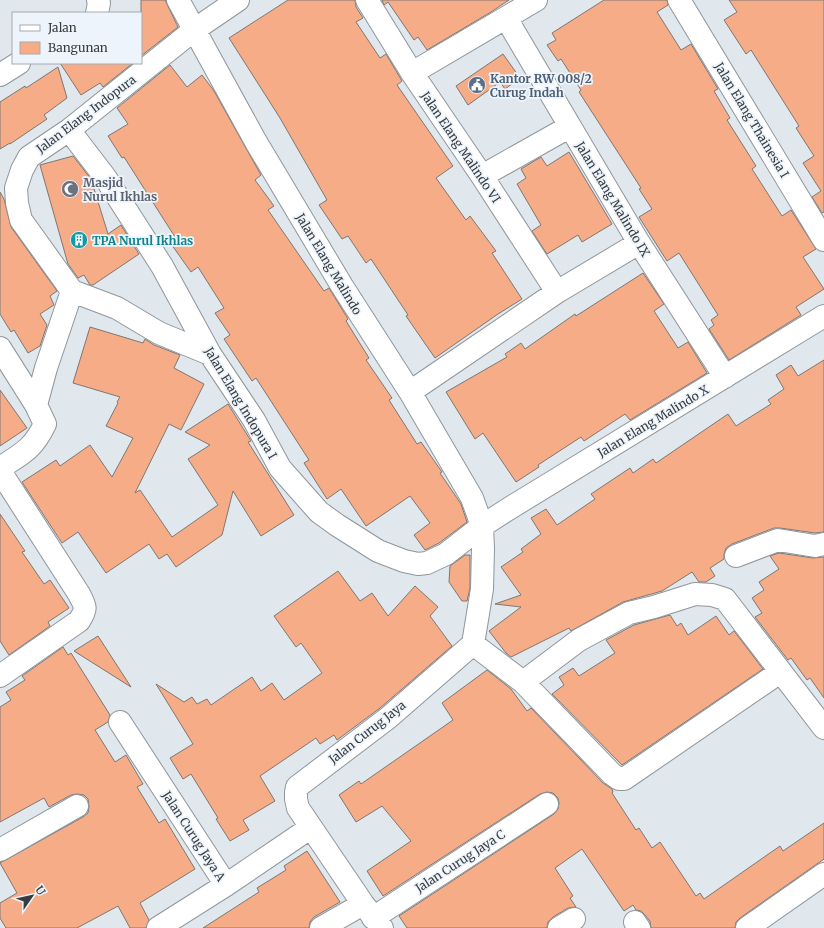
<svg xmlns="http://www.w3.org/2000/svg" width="824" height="928" viewBox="0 0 824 928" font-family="Merriweather,serif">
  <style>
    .building { fill: #f6ad87; stroke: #7e7672 }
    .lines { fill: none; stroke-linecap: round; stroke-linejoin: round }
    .minor-casing { stroke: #8f969c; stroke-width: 24 }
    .minor { stroke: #fff; stroke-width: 22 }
    .labels { text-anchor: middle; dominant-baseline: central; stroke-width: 3.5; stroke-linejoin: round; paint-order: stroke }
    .service-label { font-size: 12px; font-weight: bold; fill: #4e5e75; stroke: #edf4fb; text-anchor: start }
    .street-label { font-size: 12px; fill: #393c3e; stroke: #edf4fb }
    .worship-label { font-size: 12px; font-weight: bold; fill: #5b616d; stroke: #edf4fb; text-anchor: start }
    .culture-label { font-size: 12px; font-weight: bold; fill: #0d838f; stroke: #edf4fb; text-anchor: start }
  </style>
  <rect width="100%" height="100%" fill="#e0e7ed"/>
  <path class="building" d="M141 0H165L178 27 141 56Z
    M288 0H355L356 7 363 18 356 22 380 58 386 54 402 81 397 85 453 166 436 178 466 220 470 216 496 251 492 253 522 299 498 314 435 358 406 316 408 315 371 259 366 263 348 236 342 239 319 205 327 200 280 118 229 38Z
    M382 0H509L491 12 427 50 418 37 414 40 388 2 384 5Z
    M604 0H667L668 5 657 12 681 50 691 44 718 89 714 91 730 118 727 120 756 166 752 169 782 216 791 210 816 249 803 257 824 289 796 307 801 315 729 360 709 329 714 325 711 320 718 315 679 253 667 261 639 217 652 209 639 189 641 188 579 92 581 90 561 59 558 61 547 45 556 40 552 33Z
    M729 0H824V212L822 213 812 197 821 191 803 163 814 156 796 128 799 126 751 50 746 54 724 20 737 12Z
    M503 54 520 78 505 89 500 82 468 105 456 86Z
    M60 63H133L103 87 100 83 81 95Z
    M170 65 187 87 202 75 214 91 261 175 255 180 274 206 268 210 324 291 329 288 348 319 346 321 369 358 366 360 392 398 389 400 417 444 421 442 442 472 440 473 461 504 467 522 439 543 425 550 414 535 430 523 410 496 366 526 341 489 327 499 304 463 309 460 256 378 252 381 224 339 230 335 215 313 224 308 198 267 191 272 169 241 175 237 124 157 122 158 108 136 128 124 117 108Z
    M58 67 67 98 44 115 47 119 10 144V143L0 149V102L25 86 26 88Z
    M569 152 612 224 582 242 578 235 547 254 532 231 541 225 517 184 526 178 521 169 541 157 547 166Z
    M73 156 91 179 108 234 121 225 139 254 93 285H90L84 275 78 278 68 264 40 165Z
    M0 192 4 199 11 227 57 291 50 296 54 305 40 314 47 325 40 346 28 353 14 330 11 332 0 314Z
    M643 273 664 304 654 311 678 348 688 342 707 373 630 420 625 414 584 441 581 437 538 465 539 467 516 482 483 433 475 439 446 392 507 357 505 354 521 343 525 349 575 314 576 316Z
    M90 327 143 343 145 339 154 345 180 355 174 368 204 384 181 430 169 424 135 493 140 490 172 537 218 505 188 459 210 445 185 432 228 404 251 441 248 442 294 515 261 536 233 491 222 535 176 567 167 554 159 559 149 544 106 573 78 532 62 543 22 482 56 460 60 466 90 445 112 477 133 438 106 426 118 403 117 402 120 397 73 383Z
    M824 360V532L815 533 780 528H774L732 544 726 548 724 554V559L710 568 715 576 706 582H699L692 572 662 591 623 602 571 631 569 628 511 657 506 653 489 631 521 607 495 604 521 595 501 567 523 552 521 549 541 534 531 518 546 509 557 525 595 499 591 494 630 468 633 473 653 459 656 463 728 414 736 426 771 404 768 400 784 389 776 375 791 365 798 376Z
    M0 390 27 428 0 446Z
    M0 514 25 551 22 552 44 584 50 580 69 608 48 622 50 626 9 655 0 641Z
    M779 553 813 558 824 557V698L810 678 807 680 791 658 788 660 755 617 762 613 752 598 764 590 759 582 779 569 770 556Z
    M465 555H470V588L467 601H462L449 582 450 566Z
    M338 571 360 601 372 593 388 616 415 586 438 607 430 616 452 646 380 708 337 740 334 735 320 744 316 738 260 776 275 801 243 820 249 830 230 841 216 819 218 818 191 774 183 779 170 758 193 744 156 684 184 702 192 697 197 704 207 699 211 705 252 677 261 691 272 683 284 700 322 673 301 643 296 647 274 616Z
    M670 615 677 626 681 623 688 635 716 616 729 635 734 631 763 669 622 765 552 694 564 685 559 677 573 668 579 676 615 653 606 640 634 625Z
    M98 636 131 687 74 651Z
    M63 647 68 655 71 653 110 715 108 722 95 730 115 762 126 755 143 784 137 787 159 823 165 819 195 869 140 903 149 920 146 928H130L118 906 77 928H6L0 918V903L17 893 0 863 83 817 88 813 89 806 88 799 84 795 77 794 71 795 49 807 44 798 0 822V707L11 700 6 692 25 680 22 676Z
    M487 670 511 689 527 711 531 708 603 783 612 789 613 792 612 793 636 830 639 828 652 848 660 842 696 896 700 893 704 899 780 846 783 851 824 823V859L740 918 736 922 735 928H651L650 921 645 915 641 911 636 910 633 905 624 911 582 849 555 868 573 896 570 898 576 907 568 908 553 917 548 922 547 928H407L399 916 554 814 558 809 559 803 558 798 553 793 547 792 540 794 383 896 367 871 411 841 382 806 356 822 339 795 359 781 361 784 453 720 442 703Z
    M307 851 340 902 314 917 310 922 309 928H203L259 892 257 888 286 870 284 866Z"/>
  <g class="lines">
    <defs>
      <path id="minor" d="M178 0 256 142 342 286 410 392 472 498 482 526 483 549 482 589 473 644 388 718 297 787 296 792V799L298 808 363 904 382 928
        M367 0 412 73 482 176 557 292
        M679 0 824 240
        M97 13 99 3 98 0
        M506 18 639 243 725 377
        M412 73 536 0
        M0 75 19 63
        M69 130 105 177 162 266 210 354 254 420 280 468 319 512 337 525 378 551 404 561 418 564 427 563 446 554 482 526 510 508 824 316
        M482 176 569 127
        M0 348 36 405 45 424C33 449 23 453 0 468
        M210 354 159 333 117 308 72 291 21 220 17 203 16 188 22 170 29 157 69 130 194 30 238 0
        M410 392 557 292 639 243
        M36 405 46 368 72 291
        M0 471 79 594C86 607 87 609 79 621L0 676
        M736 556 778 540 815 546 824 544
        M473 644 523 682 579 640 629 613 654 607 695 594 712 595 725 599 824 728
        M523 682 612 774 619 779H624L780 672
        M120 722 226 885
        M0 850 77 806
        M373 918 547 804
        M635 922 639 928
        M158 928 226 885 310 828
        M321 928 363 904
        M559 928 574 919
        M747 928 824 874"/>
    </defs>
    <use href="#minor" class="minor-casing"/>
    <use href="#minor" class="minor"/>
  </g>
  <defs>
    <symbol id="civic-disc" viewBox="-11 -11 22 22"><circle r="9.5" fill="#5c6f8a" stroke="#edf4fb"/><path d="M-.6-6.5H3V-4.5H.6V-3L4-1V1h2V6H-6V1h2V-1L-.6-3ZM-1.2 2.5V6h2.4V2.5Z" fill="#fff"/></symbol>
    <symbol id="mosque-disc" viewBox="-11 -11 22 22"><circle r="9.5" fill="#6b7280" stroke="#edf4fb"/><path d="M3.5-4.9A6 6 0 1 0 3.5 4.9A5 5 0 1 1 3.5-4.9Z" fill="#fff"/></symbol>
    <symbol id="building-disc" viewBox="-11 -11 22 22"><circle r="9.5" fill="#0f9aa8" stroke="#edf4fb"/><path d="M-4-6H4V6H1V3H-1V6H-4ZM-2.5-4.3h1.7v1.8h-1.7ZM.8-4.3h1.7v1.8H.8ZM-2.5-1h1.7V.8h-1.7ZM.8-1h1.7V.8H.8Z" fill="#fff"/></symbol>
  </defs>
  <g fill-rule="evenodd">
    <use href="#civic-disc" x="467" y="75" width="20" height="20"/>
    <use href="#mosque-disc" x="60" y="179" width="20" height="20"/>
    <use href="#building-disc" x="69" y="230" width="20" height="20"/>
  </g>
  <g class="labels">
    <g class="service-label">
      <text x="490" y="78">Kantor RW 008/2<tspan x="490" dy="14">Curug Indah</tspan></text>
    </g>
    <g class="street-label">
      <text transform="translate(86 114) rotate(-37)">Jalan Elang Indopura</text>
      <text transform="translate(752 120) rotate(59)">Jalan Elang Thainesia I</text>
      <text transform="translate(461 147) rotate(56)">Jalan Elang Malindo VI</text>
      <text transform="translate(613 199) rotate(59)">Jalan Elang Malindo IX</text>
      <text transform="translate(329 264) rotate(59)">Jalan Elang Malindo</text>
      <text transform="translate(241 403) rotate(59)">Jalan Elang Indopura I</text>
      <text transform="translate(653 421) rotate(-31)">Jalan Elang Malindo X</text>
      <text transform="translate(367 732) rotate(-38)">Jalan Curug Jaya</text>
      <text transform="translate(194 836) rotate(57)">Jalan Curug Jaya A</text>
      <text transform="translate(460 861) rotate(-33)">Jalan Curug Jaya C</text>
    </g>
    <g class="worship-label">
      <text x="83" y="182">Masjid<tspan x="83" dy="14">Nurul Ikhlas</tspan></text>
    </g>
    <g class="culture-label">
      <text x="92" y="240">TPA Nurul Ikhlas</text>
    </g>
  </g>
  <rect x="12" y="12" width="130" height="52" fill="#edf4fb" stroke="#a5aaaf"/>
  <rect x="20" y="25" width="20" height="6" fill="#ffffff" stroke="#a5aaaf"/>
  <text x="48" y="32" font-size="12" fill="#393c3e">Jalan</text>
  <rect x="20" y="42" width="20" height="12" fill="#f6ad87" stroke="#a5aaaf"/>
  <text x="48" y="52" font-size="12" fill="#393c3e">Bangunan</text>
  <g transform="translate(32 896) rotate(56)" stroke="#edf4fb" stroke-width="3" paint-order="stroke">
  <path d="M0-3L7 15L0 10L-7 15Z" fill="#393c3e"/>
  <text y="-6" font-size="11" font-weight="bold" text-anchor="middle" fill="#393c3e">U</text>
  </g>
</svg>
